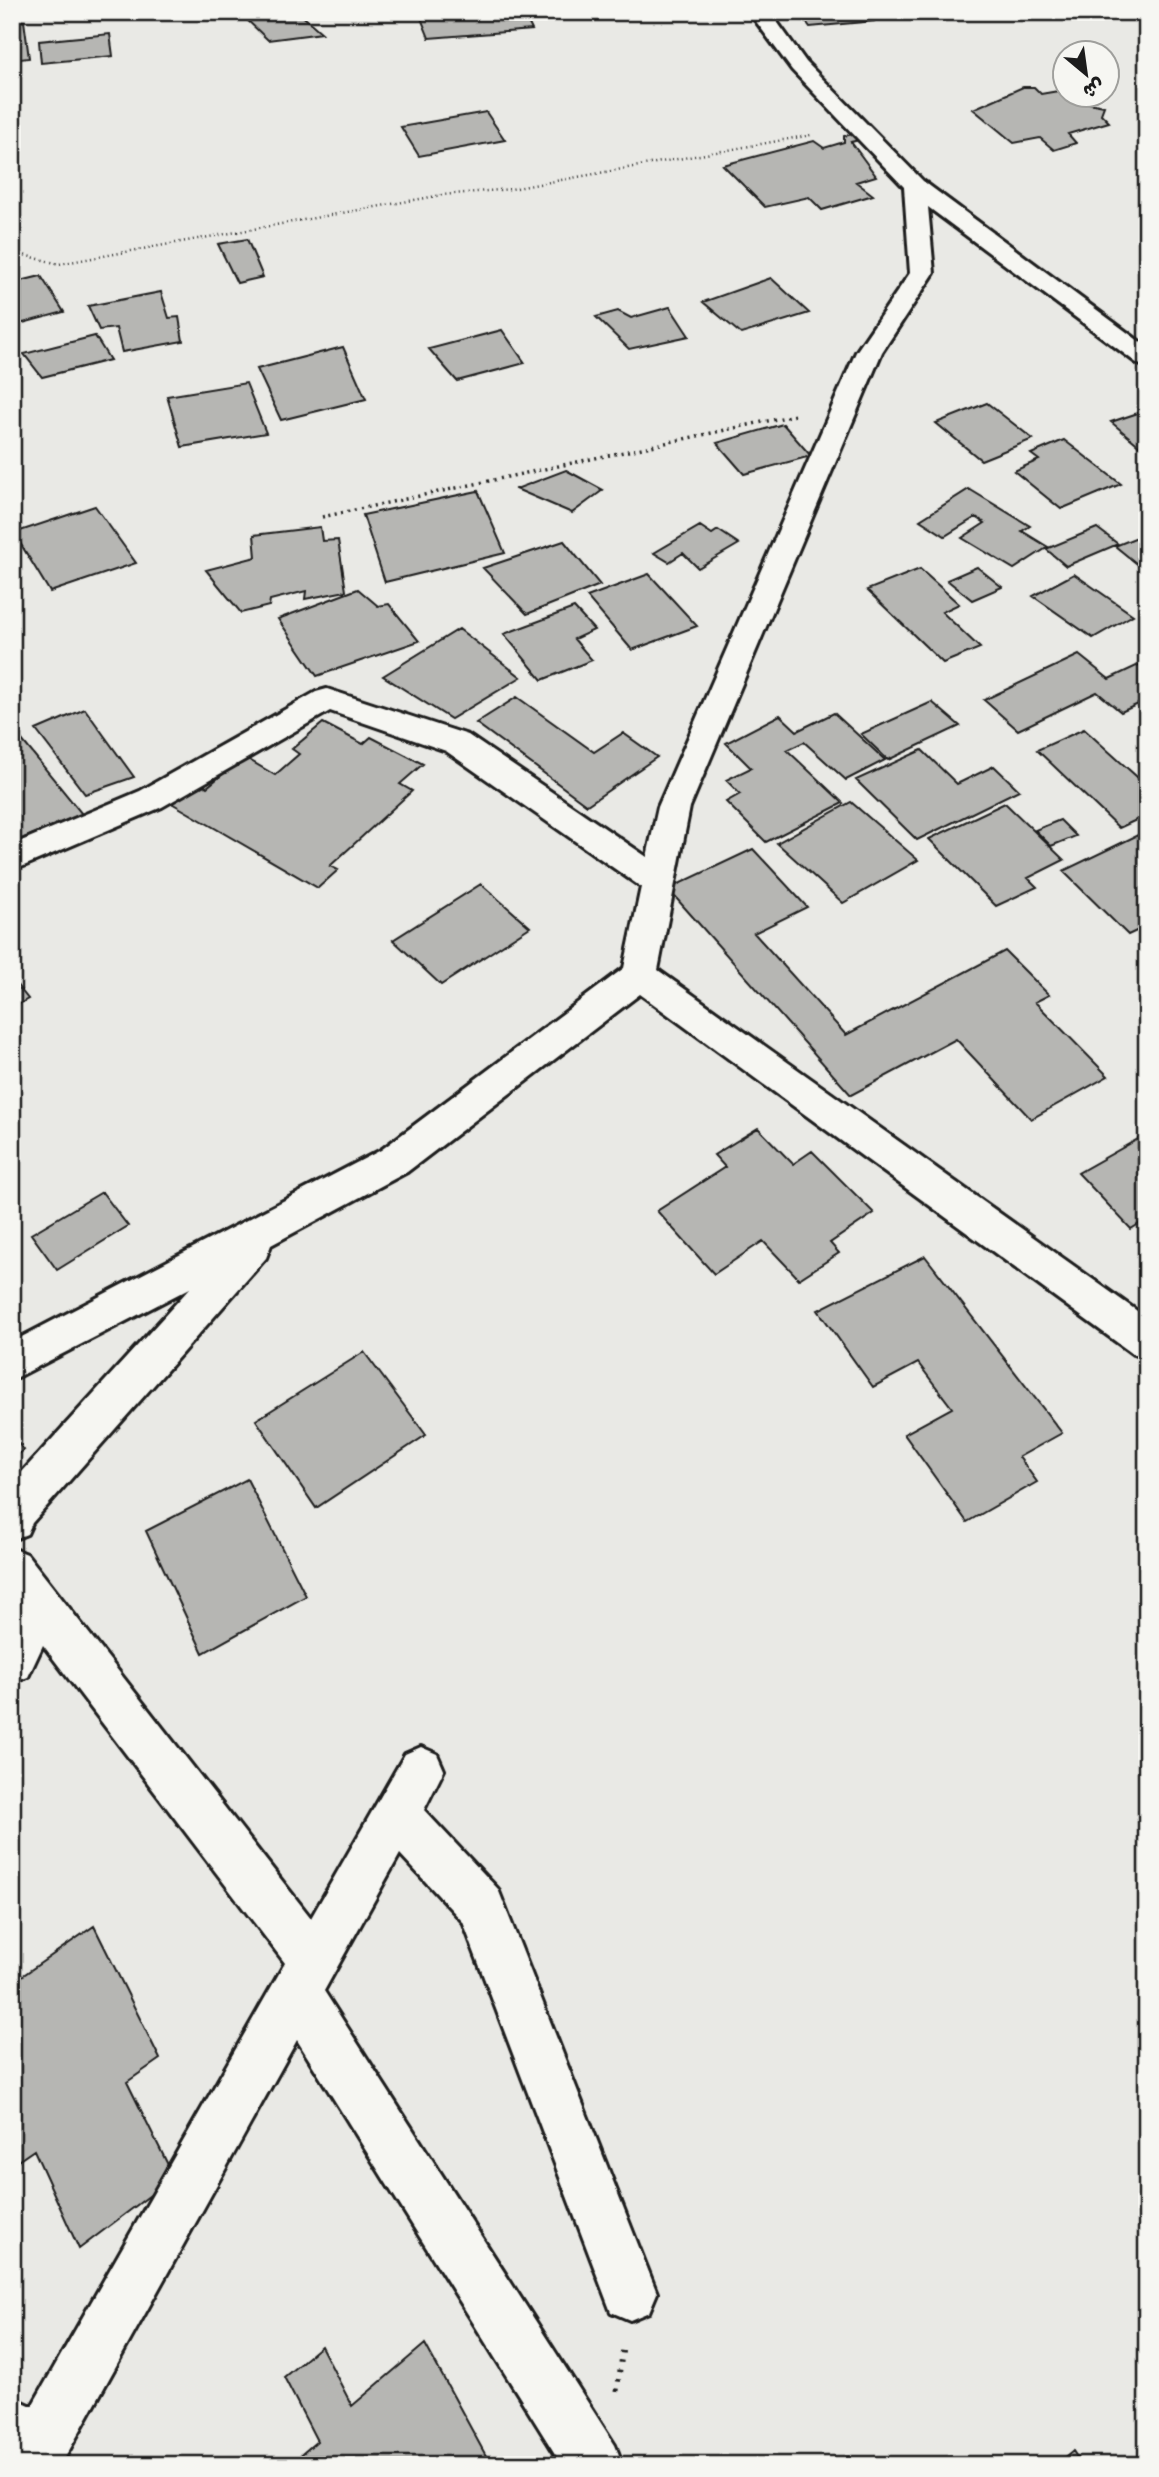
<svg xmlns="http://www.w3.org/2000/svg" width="1159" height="2477" viewBox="0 0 1159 2477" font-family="'Architects Daughter','Playpen Sans Arabic',sans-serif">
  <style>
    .building { fill: #b6b6b3; stroke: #1c1c1c; stroke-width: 2 }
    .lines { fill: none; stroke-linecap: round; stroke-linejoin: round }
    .minor-casing { stroke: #1c1c1c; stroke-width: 6 }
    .path-far2 { stroke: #1c1c1c; stroke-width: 2.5; stroke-dasharray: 1 3.5; stroke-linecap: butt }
    .path-far1 { stroke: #1c1c1c; stroke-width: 3.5; stroke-dasharray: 2 4.5; stroke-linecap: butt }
    .path { stroke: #1c1c1c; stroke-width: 5; stroke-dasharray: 2.5 7; stroke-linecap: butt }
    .minor { fill: #f6f6f2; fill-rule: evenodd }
  </style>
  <rect width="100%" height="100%" fill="#e9e9e5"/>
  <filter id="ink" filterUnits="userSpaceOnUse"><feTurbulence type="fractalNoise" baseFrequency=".0143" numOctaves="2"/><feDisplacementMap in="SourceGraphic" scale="14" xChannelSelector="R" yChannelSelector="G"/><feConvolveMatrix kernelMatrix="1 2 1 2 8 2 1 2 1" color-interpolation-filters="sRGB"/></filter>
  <g filter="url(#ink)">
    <path class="building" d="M282 12H298L322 33 268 40 245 18Z
      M523 12 532 30 429 38 419 13Z
      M799 12H871L874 21 810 27Z
      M24 21 29 58 12 60V22Z
      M110 34 113 56 41 63 39 41Z
      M1023 87H1034L1041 94 1064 90V94H1075L1084 102 1104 106 1101 114 1109 122 1068 134 1076 143 1054 150 1040 138 1014 143 973 109Z
      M486 112 505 140 419 156 401 127Z
      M858 133 868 138 851 142 876 176 856 182 873 195 822 210 809 197 765 207 723 165 814 141 824 148 844 142V136Z
      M247 239 263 277 237 283 218 244Z
      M41 276 64 312 12 326V283Z
      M771 278 809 313 741 334 703 302Z
      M161 292 169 318 179 317 183 341 122 352 116 328 99 330 88 306Z
      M670 307 689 336 629 349 596 317 618 311 631 318Z
      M502 330 525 363 457 381 429 349Z
      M95 336 110 360 42 377 24 354Z
      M343 347 366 399 281 420 257 369Z
      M246 383 266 433 182 447 167 396Z
      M987 403 1033 439 981 460 936 423Z
      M1147 410V452L1111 422Z
      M783 424 811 456 744 474 717 443Z
      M1064 440 1121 484 1061 509 1014 471 1039 460 1031 454Z
      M566 470 603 490 572 513 516 489Z
      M969 489 1030 526 1022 531 1048 547 1014 569 962 538 985 523 976 517 945 536 920 520Z
      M478 491 505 553 385 582 363 515Z
      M95 506 136 563 50 592 14 533Z
      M700 526 712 534 718 530 739 544 698 568 683 553 669 562 654 553Z
      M320 527 322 541 338 540 346 591 305 599 306 591 270 600 269 606 241 613 206 570 256 557 254 535Z
      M1097 528 1118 544 1066 566 1046 549Z
      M1147 533V572L1115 546Z
      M564 541 600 585 527 614 483 568Z
      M977 567 1002 587 972 600 947 580Z
      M920 569 959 604 942 612 980 648 943 663 867 590Z
      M649 574 697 626 632 650 587 597Z
      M1074 574 1133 615 1093 638 1033 596Z
      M358 589 378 606 389 604 419 641 317 676 278 619Z
      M574 608 594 630 574 639 592 660 542 680 504 634Z
      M459 629 521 677 451 719 383 676Z
      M1079 655 1109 679 1147 661V700L1121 712 1097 692 1018 730 984 700Z
      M517 697 594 752 623 733 657 757 587 805 476 723Z
      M932 702 960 726 888 760 861 734Z
      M85 709 134 777 85 794 36 730Z
      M834 713 885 760 846 780 804 742 787 750 843 803 766 842 726 802 740 794 726 780 751 768 726 743 780 715 797 731Z
      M323 723 363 744 371 737 423 764 400 784 412 791 330 866 338 870 318 888 168 801 195 780 207 787 244 757 275 775 299 754 292 749Z
      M1084 729 1147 786V815L1119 828 1037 750Z
      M17 734 82 814 12 843V736Z
      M922 750 957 784 994 766 1019 790 917 840 856 780Z
      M851 802 918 860 843 903 777 843Z
      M1005 803 1064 860 1028 878 1037 887 996 906 929 839Z
      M1060 820 1076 836 1051 846 1035 830Z
      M1140 834 1147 841V926L1128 935 1063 871Z
      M753 849 807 907 754 933 846 1035 1005 951 1049 995 1035 1002 1108 1076 1031 1119 956 1039 851 1095 668 889Z
      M481 884 530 927 441 985 393 940Z
      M12 979 28 999 12 1008Z
      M758 1128 793 1164 812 1151 874 1213 830 1243 839 1253 799 1279 763 1241 714 1274 657 1211 725 1167 714 1155Z
      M1147 1134V1219L1131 1229 1078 1173Z
      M102 1192 128 1226 57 1270 31 1234Z
      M925 1256 1062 1433 1019 1457 1037 1482 967 1522 904 1434 952 1408 918 1363 873 1387 818 1310Z
      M364 1352 426 1435 316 1508 256 1420Z
      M12 1436 24 1450 12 1459Z
      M247 1479 306 1596 203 1653 146 1531Z
      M94 1926 160 2059 127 2082 174 2177 79 2249 34 2150 12 2165V1983Z
      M425 2344 491 2465H289L317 2441 284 2377 321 2346 352 2406Z
      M1073 2451 1082 2465H1056Z"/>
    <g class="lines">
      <defs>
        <path id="minor" d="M749 12H770L806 62 923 181 1147 347V367L1138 364 928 207 934 273 882 352 690 807 658 970 1147 1318V1359L1133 1354 640 994 407 1172 271 1245 266 1258 32 1523 27 1534 12 1540V1483L190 1288 12 1380V1342L381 1150 624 968 641 887 446 751 330 711 162 807 12 871V845L140 791 316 692 327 689 468 735 647 857 658 807 856 352 910 273 904 187 792 70Z
          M12 1548 27 1554 311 1918 405 1754 421 1747 437 1754 444 1770 424 1810 498 1889 657 2293 649 2312 630 2320 611 2312 463 1922 400 1854 324 1991 615 2445 623 2465H562L297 2040 61 2465H12V2397L32 2406 285 1963 43 1645 28 1677 12 1683 15 1608Z"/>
      </defs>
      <use href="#minor" class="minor-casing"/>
      <path class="path-far2" d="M12 252 59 264 442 195 511 189 811 135"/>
      <path class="path-far1" d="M322 517 795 415"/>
      <path class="path" d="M617 2391 623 2348"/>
      <use href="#minor" class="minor"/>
    </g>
  </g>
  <rect width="1159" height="2477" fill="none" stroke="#f6f6f2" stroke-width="42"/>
  <rect x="21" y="21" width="1117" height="2435" fill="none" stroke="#1c1c1c" stroke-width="2.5" filter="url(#ink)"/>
  <g transform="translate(1086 74) rotate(151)"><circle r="33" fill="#f6f6f2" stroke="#9f9f9c" stroke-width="2"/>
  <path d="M0-5L12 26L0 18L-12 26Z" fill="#1c1c1c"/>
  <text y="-10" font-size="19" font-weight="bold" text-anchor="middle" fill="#1c1c1c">ش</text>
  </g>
</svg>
